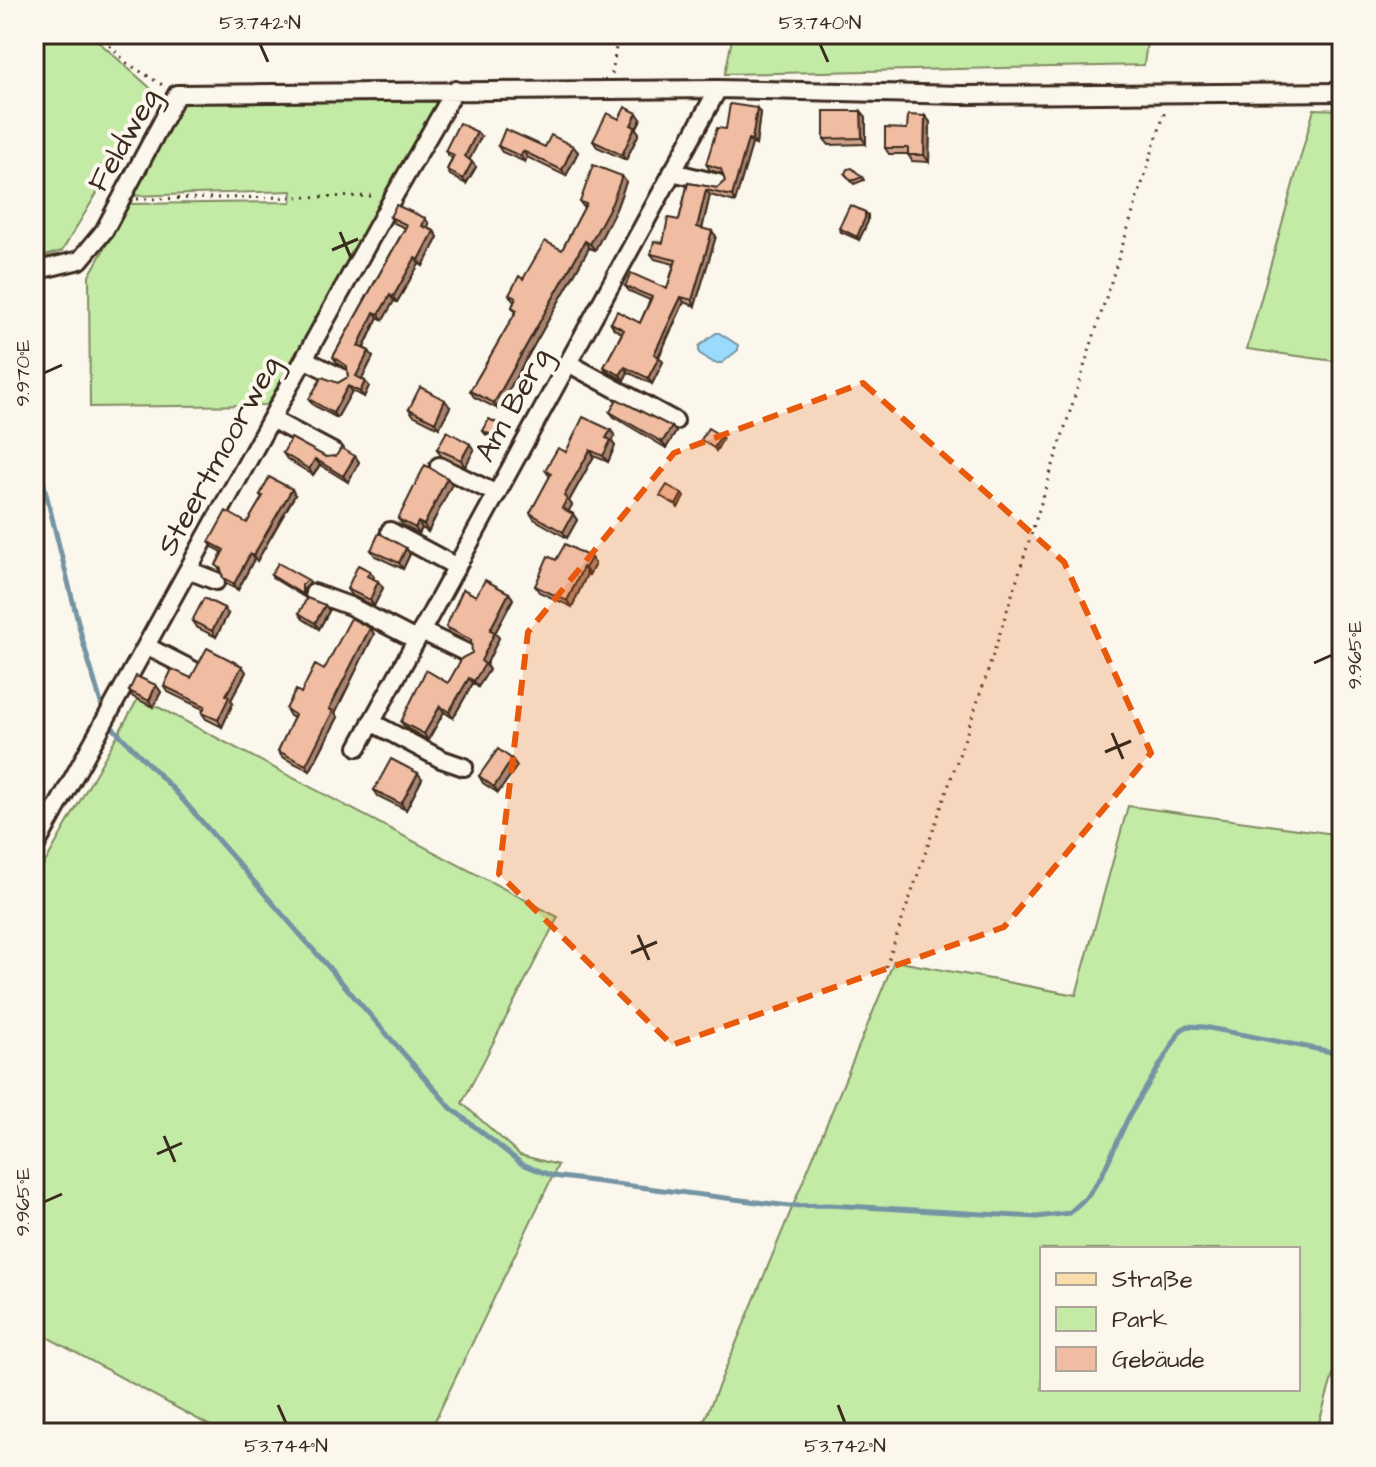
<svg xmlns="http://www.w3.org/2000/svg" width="1376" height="1467" viewBox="0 0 1376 1467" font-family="'Architects Daughter',sans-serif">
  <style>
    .green { fill: #c3eba6; stroke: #7f8a62; stroke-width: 2; fill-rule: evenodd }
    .water { fill: #9adafc; stroke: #7494a3; stroke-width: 2 }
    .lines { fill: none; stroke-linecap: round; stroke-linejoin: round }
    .stream { stroke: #7494a3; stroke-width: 5 }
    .minor-casing { stroke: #3b2a1e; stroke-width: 22 }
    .major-casing { stroke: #3b2a1e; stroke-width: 26 }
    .path { stroke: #3b2a1e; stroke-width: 3; stroke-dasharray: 2 6; stroke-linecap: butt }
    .minor { stroke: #fbf7ec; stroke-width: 16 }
    .major { stroke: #f9deab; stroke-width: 20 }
    .wall { fill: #cea28b; stroke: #3b2a1e; stroke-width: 2 }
    .shaded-wall { fill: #a88471; stroke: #3b2a1e; stroke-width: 2 }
    .building { fill: #f0bca2; stroke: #3b2a1e; stroke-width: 2 }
    .marked { fill: #e8590c; fill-opacity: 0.2; stroke: #e8590c; stroke-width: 6; stroke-dasharray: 16 10; stroke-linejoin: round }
    .ticks { fill: none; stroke: #3b2a1e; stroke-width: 3 }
    .labels { text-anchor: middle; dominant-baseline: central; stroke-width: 8; stroke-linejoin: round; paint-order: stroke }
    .street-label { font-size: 30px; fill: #3b2a1e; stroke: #fbf7ec }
    .neatline { fill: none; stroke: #3b2a1e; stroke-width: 3 }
    .ticks-label { font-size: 20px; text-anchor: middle; fill: #3b2a1e }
  </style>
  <rect width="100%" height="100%" fill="#fbf7ec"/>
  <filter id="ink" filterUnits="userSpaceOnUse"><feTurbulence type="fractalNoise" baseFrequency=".0125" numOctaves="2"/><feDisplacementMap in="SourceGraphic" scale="16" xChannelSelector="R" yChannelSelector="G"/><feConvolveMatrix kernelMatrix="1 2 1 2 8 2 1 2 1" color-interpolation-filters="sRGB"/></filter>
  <g filter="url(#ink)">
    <path class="green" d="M48 34H90L157 94 62 251 34 259V42Z
      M733 34H1148L1144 65 725 74Z
      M440 99 267 405 90 407 89 276 129 204 291 202 292 191 131 196 180 103Z
      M1314 109 1342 110V362L1247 349Z
      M139 697 558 917 462 1103 520 1155 558 1165 429 1433H223L34 1330V882Z
      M1128 806 1342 835V1344L1316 1433H699L894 961 1076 995ZM1298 1249V1389H1042V1249Z"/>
    <path class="water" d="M716 333H719L738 345V350L722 363H714L699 353V346Z"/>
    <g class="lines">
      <path class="stream" d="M34 445 83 642 103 710
        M112 727 176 792 451 1108 522 1164 553 1176 789 1206 829 1205 1037 1217 1069 1213 1088 1196 1102 1175 1128 1118 1181 1030 1188 1026 1204 1027 1342 1054"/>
      <defs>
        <path id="minor" d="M672 172 718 183
          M34 271 80 260 104 231 177 94 718 89 960 95 1342 92
          M304 359 342 378
          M568 363 675 421
          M271 419 335 453
          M439 466 497 494
          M390 531 457 567
          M188 570 216 581
          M314 593 350 606 416 640
          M421 631 467 653
          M146 646 193 670
          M371 722 441 759 464 767
          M358 747 718 89
          M34 849 394 196 455 90"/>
        <path id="major" d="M1341 1433 1342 1430"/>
      </defs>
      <use href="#minor" class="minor-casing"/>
      <use href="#major" class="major-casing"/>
      <path class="path" d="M98 34 127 63 164 86
        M612 74 618 34
        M137 199 377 196
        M886 967 986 677 1166 108"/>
      <use href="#minor" class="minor"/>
      <use href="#major" class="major"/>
    </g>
    <path class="wall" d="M861 111 866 117V144L829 145 824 139Z
      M760 113 756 145 752 144 735 202 710 195 702 229 716 236 695 306 684 302 659 357 663 362 652 384 628 372 624 380 608 372 604 367 622 333 614 329 611 323H640L650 300 629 291 625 286 667 289 674 264 655 259 651 254 663 243 679 220 688 183 717 188 725 181 723 174 710 170 706 164 726 129Z
      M925 116 930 122 929 162 912 161 908 154H889L885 148 907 129Z
      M619 119H641L636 129 639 133 626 160 597 147 593 141Z
      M481 137 469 160 476 167 466 184 450 175 447 170 452 158 449 156 445 151Z
      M498 146 545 147 578 152 566 176 527 157 525 162 502 152Z
      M845 174 862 177 864 180 854 184Z
      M626 182 616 209 595 250 589 248 498 409 474 397 470 391 516 312 512 307 514 302 509 295 523 279 562 250 584 208 580 202Z
      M868 215V221L859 240 841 232 839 228Z
      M390 217 429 224 427 228 434 231 438 237 423 266 419 264 397 302 394 301 383 320 378 317 364 348 369 351 373 357 362 379 369 386 364 397 352 391 337 418 313 405 309 399 348 377 347 369 337 363 333 357 405 228 394 223Z
      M450 407 439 428 413 415 409 409Z
      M610 412 672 427 676 432 666 448 614 417Z
      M507 428 509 431 503 444 485 434 483 431Z
      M611 430 615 436 612 442 615 446 608 462 594 456 569 501 572 505 568 511 573 514 577 520 567 538 534 519 530 513 550 477 545 470 566 452Z
      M437 449 474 450 465 467 441 456Z
      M283 453 326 457 355 456 359 462 348 482 320 465 313 475 287 459Z
      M447 478 452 484 428 532 422 528 419 534 403 525 398 519Z
      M260 495H295L257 561 254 559 238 590 226 584 223 578 222 572 216 565 222 552 213 547 209 542 247 523 262 498Z
      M406 548 410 554 403 569 375 556 371 550Z
      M591 558 595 564 589 575 587 574 572 607 539 592 535 586Z
      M370 571 374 577 373 579 383 588 374 606 351 595 347 589Z
      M271 575 308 580 310 583 304 589V597L273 578Z
      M509 593 513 599 495 633 499 638 486 665 489 670 478 687 473 683 453 718 444 712 428 740 405 727 401 722 448 683 472 653V644L450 633 446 627 476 596Z
      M325 605 329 611 319 629 303 619 299 613Z
      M228 614 216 637 196 627 192 621Z
      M370 628 374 634 335 713 338 717 310 771 282 757 278 751 294 718 290 716 286 709 324 670Z
      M242 666 246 672 231 700 233 703 222 727 206 719 202 713 203 709 168 692 164 686Z
      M156 685 161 692 153 707 133 697 129 691Z
      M512 759 517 766 498 793 483 783 479 776Z
      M422 779 406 810 378 796 374 790Z"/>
    <path class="shaded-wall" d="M757 108 760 113 756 145 752 140Z
      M861 111 866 117V144L862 138Z
      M637 113 641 119 636 129 639 133 626 160 622 155 631 125Z
      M925 116 930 122 929 162 924 155Z
      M477 132 481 137 469 161 465 156Z
      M748 139 752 144 735 202 732 196Z
      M573 146 578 152 566 176 562 170Z
      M523 151 527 157 525 162 520 156Z
      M472 162 476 167 466 184 463 179Z
      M622 176 626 182 616 209 595 250 590 244Z
      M706 190 710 195 701 233 697 227Z
      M865 212 868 215V221L859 240 857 237Z
      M425 218 429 224 426 231 422 226Z
      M434 231 438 237 423 266 419 260Z
      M712 231 716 236 695 306 692 300Z
      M585 241 589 248 498 409 494 403Z
      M415 258 419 264 397 302 393 297Z
      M390 295 394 301 383 320 379 314Z
      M681 297 684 302 657 359 654 354Z
      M374 312 378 317 362 351 358 346Z
      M369 351 373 357 360 382 356 376Z
      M659 357 663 362 652 384 648 378Z
      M625 367 628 372 624 380 620 375Z
      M365 381 369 386 364 397 360 392Z
      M348 386 352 391 337 418 333 413Z
      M445 400 450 407 439 428 435 422Z
      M672 427 676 432 666 448 662 442Z
      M507 428 509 431 503 444 501 440Z
      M611 430 615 436 612 442 615 446 608 462 603 456 606 438Z
      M721 436 723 439 716 451 714 448Z
      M470 444 474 450 465 467 461 460Z
      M590 450 594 456 569 501 572 505 567 514 562 508 564 496Z
      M355 456 359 462 348 482 343 476Z
      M315 459 320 465 313 475 309 469Z
      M447 478 452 484 428 532 424 525Z
      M292 489 295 495 257 561 253 556Z
      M682 494 684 497 678 508 676 505Z
      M573 514 577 520 567 538 563 532Z
      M418 522 422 528 419 534 415 528Z
      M406 548 410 554 403 569 399 563Z
      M250 554 254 559 238 590 234 584Z
      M591 558 595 564 589 575 585 568Z
      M583 567 587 574 572 607 567 601Z
      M378 581 383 588 374 606 370 600Z
      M509 593 513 599 495 633 499 638 486 665 489 670 478 687 474 681 490 630Z
      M325 605 329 611 319 629 315 623Z
      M224 608 228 614 216 637 212 631Z
      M370 628 374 634 335 713 338 717 310 771 306 765 329 709Z
      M242 666 246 672 231 700 233 703 222 727 218 720 226 695Z
      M469 678 473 683 453 718 449 712Z
      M156 685 161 692 153 707 149 701Z
      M440 706 444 712 428 740 424 734Z
      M512 759 517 766 498 793 494 787Z
      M418 773 422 779 406 810 401 804Z"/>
    <path class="building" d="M730 104 757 108 752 140 748 139 732 196 706 190 697 227 712 231 692 300 681 297 654 354 659 357 648 378 625 367 620 375 604 367 624 330 611 323 617 311 640 323 652 297 625 286 631 273 667 289 676 260 651 254 654 241 663 243 668 218 679 220 688 183 717 188 725 181 721 169 706 164 717 128 726 129Z
      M625 107 637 113 631 125 635 127 622 155 593 141 607 113 619 119Z
      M824 111H861L862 138 824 139Z
      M908 115 925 116 924 155H908V148H885V128L907 129Z
      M459 123 477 132 465 156 472 162 463 179 447 170 454 155 445 151Z
      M505 129 545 147 551 135 573 146 562 170 523 151 520 156 498 146Z
      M593 165 622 176 612 203 590 244 585 241 494 403 470 391 517 310 512 307 516 298 509 295 519 276 523 279 545 241 562 250 586 204 580 202Z
      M852 168 862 177 852 181 845 174 847 169Z
      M396 205 425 218 422 226 434 231 419 260 415 258 393 297 390 295 379 314 374 312 358 346 369 351 356 376 365 381 360 392 348 386 333 413 309 399 322 377 338 383 348 377 347 366 333 357 407 225 390 217Z
      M850 205 865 212V218L857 237 839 228Z
      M420 387 445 400 435 422 409 409Z
      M617 399 672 427 662 442 610 412Z
      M583 417 611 430 606 438 611 440 603 456 590 450 564 496 567 499 562 508 573 514 563 532 530 513 551 474 545 470 558 448 566 452Z
      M489 419 507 428 501 440 483 431Z
      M708 428 721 436 714 448 701 440Z
      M447 431 470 444 461 460 437 449Z
      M291 438 326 457 336 456 341 448 355 456 343 476 315 459 309 469 283 453Z
      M425 465 447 478 424 525 418 522 415 528 398 519Z
      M269 477 292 489 253 556 250 554 234 584 223 578 221 569 216 565 224 550 209 542 226 511 247 523 263 496 260 495Z
      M667 485 682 494 676 505 660 496Z
      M379 533 406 548 399 563 371 550Z
      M565 544 591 558 585 568 583 567 567 601 535 586 548 556 556 560Z
      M278 563 308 580 302 585V594L271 575Z
      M358 565 370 571 367 576 378 581 370 600 347 589Z
      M485 580 509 593 490 630 495 632 481 661 485 664 474 681 469 678 449 712 440 706 424 734 401 722 426 670 448 683 462 658 472 653 471 640 446 627 463 589 476 596Z
      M204 598 224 608 212 631 192 621Z
      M307 598 325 605 315 623 299 613Z
      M351 618 370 628 329 709 333 711 306 765 278 751 295 715 286 709 296 690 301 693 315 665 324 670Z
      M207 648 242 666 226 695 229 697 218 720 202 713 205 706 164 686 172 669 191 678Z
      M136 676 156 685 149 701 129 691Z
      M498 749 512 759 494 787 479 776Z
      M391 759 418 773 401 804 374 790Z"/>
  </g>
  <path class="marked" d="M863 383 1064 562 1151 753 1004 927 672 1045 499 874 528 632 674 453Z"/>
  <path class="ticks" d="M260 44 268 62M820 44 828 62M340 232 351 258M332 250 358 239M44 373 62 365M1314 663 1332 655M1112 733 1123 759M1105 752 1131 741M638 935 649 960M631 953 657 942M164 1136 175 1162M157 1154 182 1143M44 1202 62 1194M278 1405 286 1423M838 1405 845 1423"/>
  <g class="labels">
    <g class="street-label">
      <text transform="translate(124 140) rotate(-60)">Feldweg</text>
      <text transform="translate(513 405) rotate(-61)">Am Berg</text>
      <text transform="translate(219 456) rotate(-61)">Steertmoorweg</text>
    </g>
  </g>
  <rect width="1376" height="1467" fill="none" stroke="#fbf7ec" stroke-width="88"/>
  <rect x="1040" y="1247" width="260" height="144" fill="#fbf7ec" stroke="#aea59a" stroke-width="2"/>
  <rect x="1056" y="1273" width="40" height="12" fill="#f9deab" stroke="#aea59a" stroke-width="2"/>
  <text x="1112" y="1287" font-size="24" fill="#3b2a1e">Straße</text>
  <rect x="1056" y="1307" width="40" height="24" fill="#c3eba6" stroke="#aea59a" stroke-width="2"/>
  <text x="1112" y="1327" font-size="24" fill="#3b2a1e">Park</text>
  <rect x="1056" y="1347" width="40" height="24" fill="#f0bca2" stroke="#aea59a" stroke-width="2"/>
  <text x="1112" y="1367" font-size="24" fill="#3b2a1e">Gebäude</text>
  <rect x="44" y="44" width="1288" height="1379" class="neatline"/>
  <g class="ticks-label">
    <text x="260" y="29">53.742°N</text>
    <text x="820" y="29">53.740°N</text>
    <text transform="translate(22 373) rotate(-90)" y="7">9.970°E</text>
    <text transform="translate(1354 655) rotate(-90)" y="7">9.965°E</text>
    <text transform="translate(22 1202) rotate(-90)" y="7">9.965°E</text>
    <text x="286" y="1452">53.744°N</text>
    <text x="845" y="1452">53.742°N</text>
  </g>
</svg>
